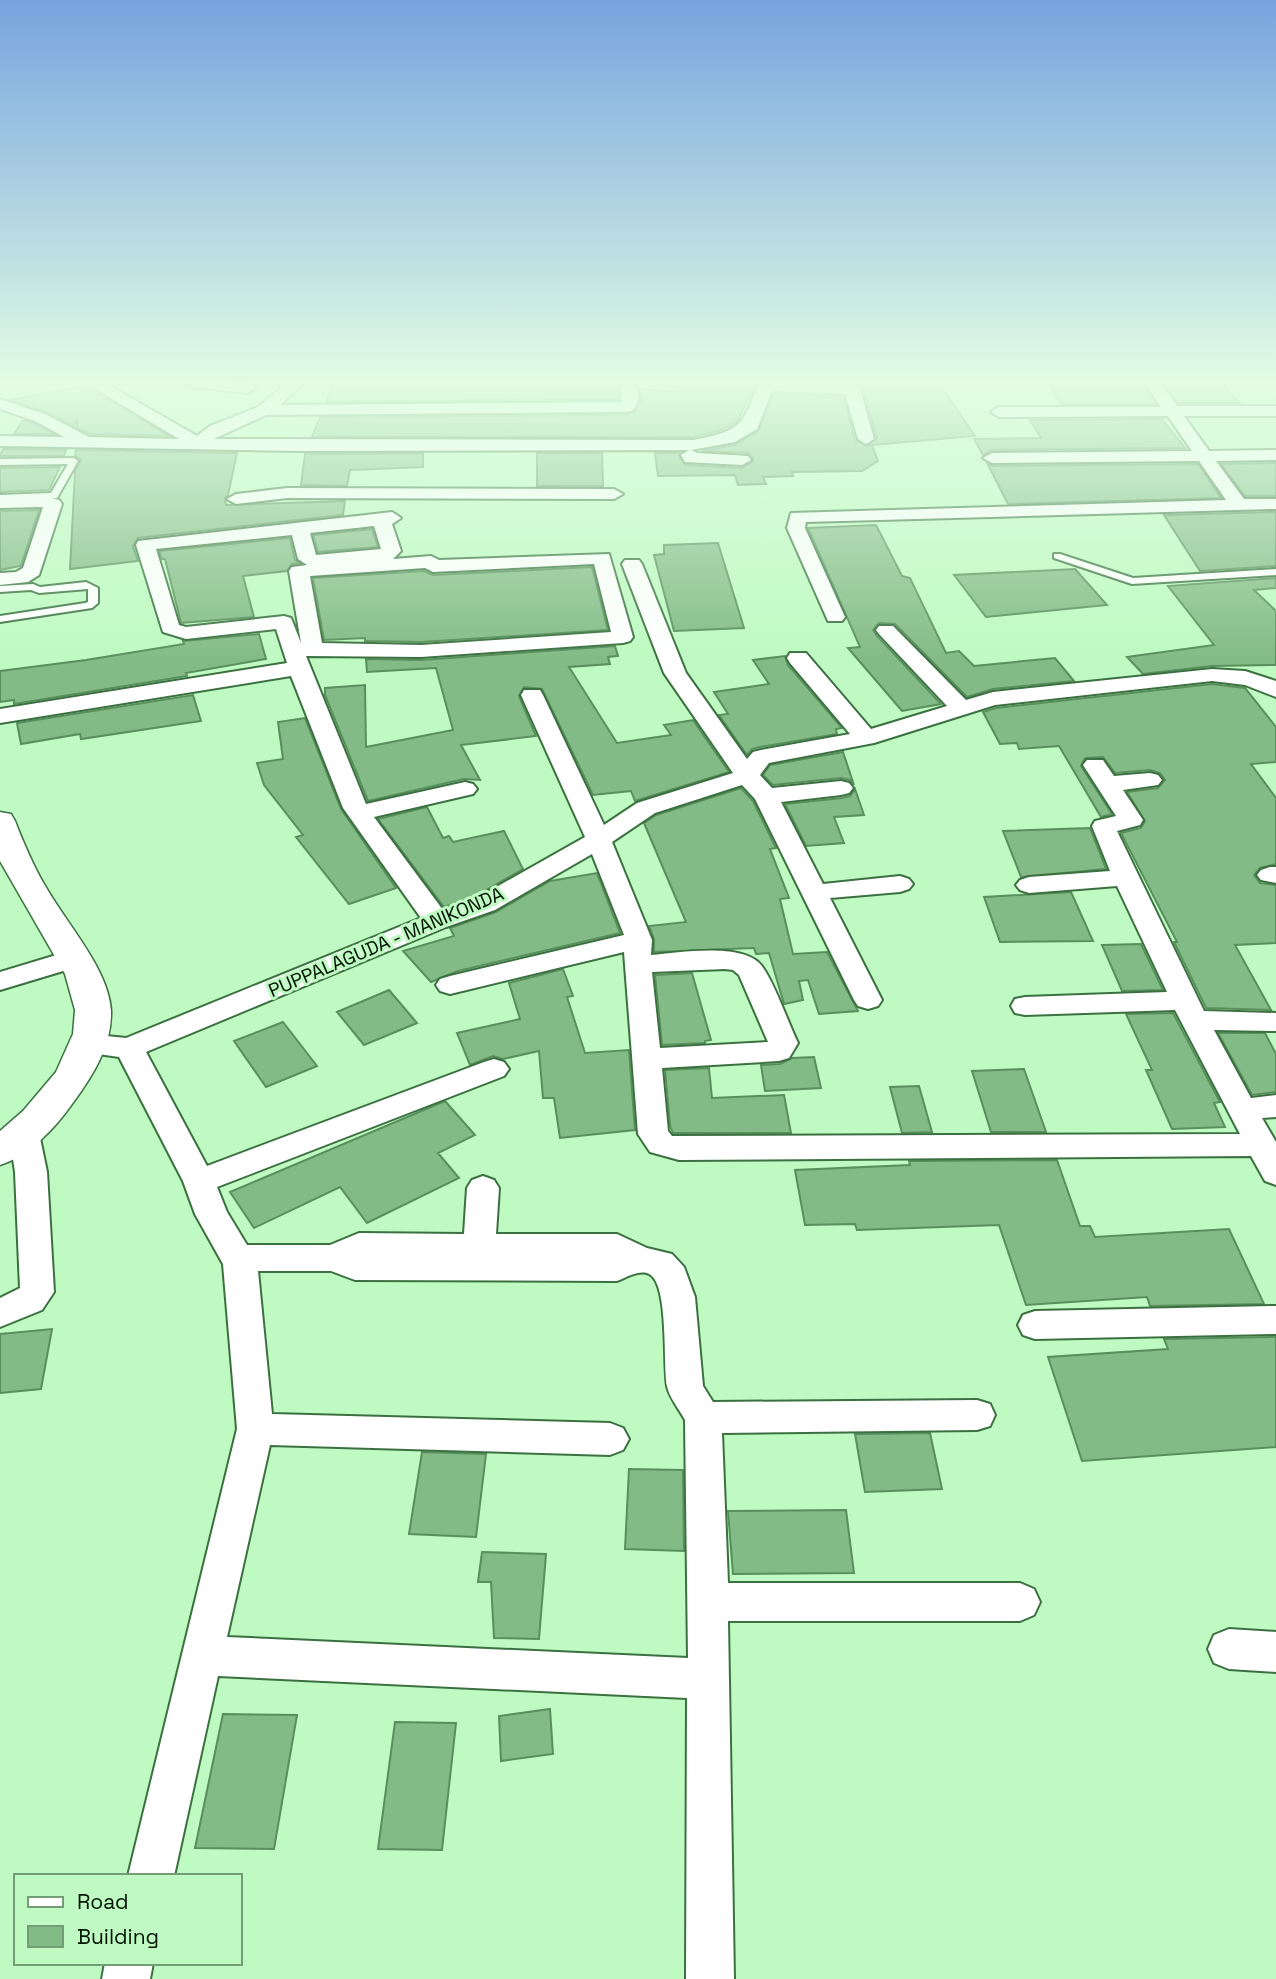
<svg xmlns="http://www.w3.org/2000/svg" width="1276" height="1979" viewBox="0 0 1276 1979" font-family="'Space Grotesk',sans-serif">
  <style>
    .building { fill: #83bb86; stroke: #588f5c; stroke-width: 2 }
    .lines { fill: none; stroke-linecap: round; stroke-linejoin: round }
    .service-casing { stroke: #3b7140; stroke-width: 4 }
    .minor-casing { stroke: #3b7140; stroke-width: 4 }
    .tertiary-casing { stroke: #3b7140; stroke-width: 3 }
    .service { fill: #fff; fill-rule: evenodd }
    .minor { fill: #fff; fill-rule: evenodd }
    .tertiary { fill: #fff; fill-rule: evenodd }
    .labels { text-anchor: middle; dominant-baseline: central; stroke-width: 6; stroke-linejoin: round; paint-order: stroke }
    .street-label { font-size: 19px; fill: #001101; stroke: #bffac2 }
  </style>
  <rect width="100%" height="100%" fill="#bffac2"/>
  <path class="building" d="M683 382H756L737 422 722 430 694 437H312L320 417 627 415 635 411 641 401 640 389 681 392Z
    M861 382H938L975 436 872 445 878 461 862 471 792 472 793 476 763 477 766 484 738 485 735 475 658 476 655 453H680L679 456 685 465 742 468 752 462 753 458 748 453 702 451 735 445 758 431 774 394 843 397 855 440 867 446 877 438Z
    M1047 382H1141L1156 404H1061Z
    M1163 382H1221L1240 403H1178Z
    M614 385V388H618L619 399 326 402 332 386Z
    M81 387 101 395 169 436 90 434 77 428V418L74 426 48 413 10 400Z
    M1162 419 1185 448 992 450 983 455 974 439 1041 438 1030 420Z
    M23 420 34 423 54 434H14Z
    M3 449 66 450 64 456H0Z
    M76 450 237 453 228 495 225 498 226 505 345 501 343 515 138 538 133 546 138 561 70 569 75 472 81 460 75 456Z
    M423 453V467L350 470 347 486 301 485 305 454Z
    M537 453H602L603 486H537Z
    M987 463 992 466 1198 464 1221 498 1008 504Z
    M1276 463V496H1245L1221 464Z
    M60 467 49 490 0 492V468Z
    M39 510 21 566 0 570V511Z
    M1276 512V566L1200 571 1164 515Z
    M876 525 902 576 910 578 946 653 959 651 974 666 1055 658 1074 681 993 689 967 697 895 624 879 623 873 630 877 636 941 704 902 711 848 648 860 647 808 528Z
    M372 529 378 547 318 552 313 535Z
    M290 538 295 560 300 563 292 564 287 571 243 576 254 617 181 623 165 559H162L159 551Z
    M718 543 744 628 674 631 654 555 664 554V545Z
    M592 567 608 630 421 642 365 641V638L324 640 313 578 424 571 433 575Z
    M1075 569 1107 605 986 617 954 575Z
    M1276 578V588L1254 590 1276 611V665L1212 666 1143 674 1127 657 1214 645 1168 586Z
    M259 634 266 659 186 673 187 676 14 704V700L0 702V671L86 660 184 644 183 641Z
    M615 646 618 656 608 657 610 664 569 667 617 743 671 735 664 725 693 720 729 772 635 801 631 791 593 795 542 689 524 687 519 696 536 736 461 745 480 780 464 779 368 801 325 695V688L365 685 366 747 453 730 436 668 367 672 366 659 421 660Z
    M785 656 788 665 842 728 836 729 837 734 760 747 752 749 747 755 719 715 728 714 714 692 769 684 753 660Z
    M1212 684 1245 688 1276 727V762L1251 764 1276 798V864L1260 868 1254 875 1260 883 1276 885V943L1235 945 1271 1010 1206 1008 1174 942H1177L1121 833 1141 828 1145 821 1127 792 1158 788 1165 780 1160 773 1150 770 1115 773 1103 757 1085 758 1081 766 1112 814 1101 817 1059 746 1019 749 1017 743 1000 744 983 712 996 708Z
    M193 695 201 721 81 739 80 734 21 744 17 723Z
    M305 718 341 809 396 888 349 904 296 837 303 835 264 785 257 763 283 759 278 722Z
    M843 752 854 785 850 780 841 778 773 785 763 775 770 765Z
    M741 788 753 801 776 848 770 849 789 898 780 899 793 954 827 952 858 1011 819 1014 808 980 799 981 803 1000 784 1004 769 953 756 954 754 948 654 952V939L649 926 686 922 644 823 656 815Z
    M855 789 864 815 834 817 844 843 806 846 785 804 842 798 850 796Z
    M427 807 443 838 449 836 453 842 504 831 523 869 476 896 444 907 378 819Z
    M1090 828 1106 869 1021 877 1003 831Z
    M597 873 620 933 458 971 431 982 403 951 454 936 450 928 496 912 550 881Z
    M1071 892 1093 941 1000 942 984 897Z
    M1141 944 1163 990 1122 991 1102 945Z
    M563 969 573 996 567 997 585 1053 629 1050 635 1130 560 1138 554 1098H543L539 1051 503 1059 493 1056 470 1065 457 1033 520 1019 509 983Z
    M692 973 711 1040 705 1041V1043L662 1045 655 975Z
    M389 990 417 1023 364 1045 337 1012Z
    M1173 1013 1220 1102 1214 1103 1225 1127 1172 1129 1146 1070H1152L1126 1014Z
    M283 1022 317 1066 266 1087 234 1041Z
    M1218 1033H1265L1276 1054V1092L1252 1095Z
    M814 1057 821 1088 765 1091 761 1065 780 1064 792 1058Z
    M709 1068 712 1098 784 1095 791 1133H673L670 1126 665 1070Z
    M1024 1069 1046 1132H991L972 1071Z
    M919 1086 932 1132 902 1133 890 1087Z
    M445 1101 475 1135 438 1153 459 1178 367 1223 340 1187 254 1228 230 1192Z
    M1057 1160 1080 1226H1090L1095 1237 1229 1229 1264 1304 1150 1306 1147 1297 1026 1305 999 1225 857 1230 855 1224 805 1225 795 1170 910 1165 909 1161Z
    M52 1329 41 1389 0 1393V1334Z
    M1276 1337V1447L1082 1461 1048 1357 1168 1349 1164 1339Z
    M930 1433 942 1489 865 1492 855 1434Z
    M422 1452 486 1454 476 1537 409 1534Z
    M629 1469 683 1470 684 1551 625 1549Z
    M846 1510 854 1573 733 1574 728 1511Z
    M482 1552 546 1554 539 1639 494 1638 491 1582H478Z
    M550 1709 553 1754 501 1761 499 1716Z
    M223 1714 297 1715 274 1849 195 1848Z
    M395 1722 456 1723 442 1850 378 1849Z"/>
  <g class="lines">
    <defs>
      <path id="service" d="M74 458 78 461 57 498 0 501V495L51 493 68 464 0 465V459Z
        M1054 554H1060L1133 578 1276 569V575L1132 584 1054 558Z
        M86 582 98 588V603L92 608 0 622V616L85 603 88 602V589L39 593 31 590 0 592V586L33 584 40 587Z"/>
      <path id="minor" d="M84 382H103L197 436 210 426 258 407 288 382H305L280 405 622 402 620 382H636L639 400 633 410 627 412 266 415 214 439 694 440C743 430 742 426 759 382H858L874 439 866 444 858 439 845 394 772 391 757 429 735 442 691 450 697 453 748 456 751 460 742 465 685 462 681 455 689 450 298 451 0 446V436L64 437 35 421 0 409V399L47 415 89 437 179 439Z
        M183 382 254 385 256 388 248 393 191 387Z
        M1144 382H1160L1177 406H1276V416H1184L1209 451 1276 450V460L1216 461 1244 499H1276V509L806 522 805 528 845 617 842 621H828L787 528 791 513 1226 500 1199 461 992 463 983 458 992 453 1192 451 1168 416 999 417 991 412 999 407H1161Z
        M287 488 614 489 623 494 614 499 287 498 236 504 227 499 236 494Z
        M45 496 59 500 62 504 39 575 28 582 0 585V573L16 572 23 568 43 507 0 508V498Z
        M392 512 401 518 392 524 401 551 393 559 431 556 439 560 609 554 633 637 630 641 623 643 421 657 306 656 366 804 465 782 473 784 477 789 473 794 374 817 443 910 477 898 585 837 521 695 524 690H540L543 695 604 825 637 803 733 773 664 673 622 564 625 560H639L642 564 686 673 747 759 753 752 761 750 850 734 790 663 787 658 790 653H806L871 729 947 706 879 634 876 630 879 626H893L966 700 993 692 1212 669 1245 671 1276 681V697L1245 685 1212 681 995 705 874 743 769 763 760 775 772 788 841 781 849 783 853 788 849 793 841 795 781 802 823 884 900 876 909 879 913 884 909 889 900 892 830 898 882 1000 878 1006 868 1009 858 1006 854 1000 755 799 742 785 655 813 612 842 652 940 651 955C679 953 741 942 761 965 774 981 788 1023 798 1043L789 1058 779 1061 662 1068 668 1131 672 1136 1240 1134 1175 1010 1025 1015 1015 1013 1011 1006 1015 999 1025 997 1167 992 1117 886 1029 893 1020 890 1016 885 1020 880 1029 877 1110 871 1092 826 1095 821 1116 816 1083 765 1087 760H1103L1114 776 1150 773 1158 775 1162 780 1158 785 1123 790 1143 820 1140 825 1117 831 1204 1011 1276 1013V1031L1214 1030 1251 1098 1276 1095V1117L1262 1118 1276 1142V1185L1265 1181 1251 1156 679 1160 650 1152 638 1134 624 952 450 994 440 991 436 985 440 979 450 976 624 935 592 854 495 910 446 927 146 1052 207 1166 484 1062 494 1059 504 1062 509 1069 504 1076 217 1187 227 1212 247 1245H330L359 1233 464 1234 467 1188 472 1180 483 1176 494 1180 499 1188 496 1234H617L647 1248 672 1254 684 1267 695 1297 703 1386 713 1402 977 1400 990 1404 995 1415 990 1426 977 1430 722 1433 728 1583H1020L1034 1589 1040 1602 1034 1615 1020 1621H728L734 1979H686L687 1698 218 1676 174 1876H128L237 1429 223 1264 195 1214 183 1181 119 1057 77 1051 72 1044 77 1037 87 1034 126 1038 421 918 343 808 291 676 0 723V709L287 663 276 629 186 639 163 632 136 545 138 541ZM374 526 381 549 316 555 310 533ZM292 535 298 559 307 565 292 567 289 571 301 643 291 618 284 616 186 627 179 625 156 549ZM594 564 611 632 421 645 322 643 310 576 425 568 433 572ZM725 969 733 970 739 975 768 1042 660 1048 652 972ZM258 1271H331L355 1280 617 1281C625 1278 640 1269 649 1274 669 1283 663 1364 667 1386 669 1397 679 1409 685 1420L688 1658 227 1637 270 1445 610 1455 623 1450 629 1439 623 1428 610 1423 272 1414Z
        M1270 867H1276V883L1261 880 1257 875 1261 870Z
        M73 950 83 953 87 959 83 965 0 990V972Z
        M24 1122 35 1125 39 1133 47 1172 54 1292 42 1310 0 1327V1298L20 1288 15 1172 9 1133 13 1125Z
        M1276 1306V1334L1035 1339 1023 1335 1018 1325 1023 1315 1035 1311Z
        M1229 1629 1276 1632V1672L1229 1669 1214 1663 1208 1649 1214 1635Z
        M105 1963H153L150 1979H102Z"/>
      <path id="tertiary" d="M0 812 11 814 15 821C24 844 34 868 47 889 67 924 109 970 111 1011 112 1046 92 1077 72 1104 55 1128 29 1156 0 1165V1131L23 1111 56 1072 73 1034 75 1010 65 974 0 861Z"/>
    </defs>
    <use href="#service" class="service-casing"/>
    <use href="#minor" class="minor-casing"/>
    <use href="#tertiary" class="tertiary-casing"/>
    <use href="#service" class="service"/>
    <use href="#minor" class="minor"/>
    <use href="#tertiary" class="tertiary"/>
  </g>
  <linearGradient id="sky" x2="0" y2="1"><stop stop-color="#77a4df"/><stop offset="0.58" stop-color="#e2fde4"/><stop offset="1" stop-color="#e2fde4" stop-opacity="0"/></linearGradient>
  <rect width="1276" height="659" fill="url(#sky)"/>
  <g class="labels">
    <g class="street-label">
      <text transform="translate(386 942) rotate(-23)">PUPPALAGUDA - MANIKONDA</text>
    </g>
  </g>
  <rect x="14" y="1874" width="228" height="91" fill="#bffac2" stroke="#739d75" stroke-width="2"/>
  <rect x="28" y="1897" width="35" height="10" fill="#ffffff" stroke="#739d75" stroke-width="2"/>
  <text x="77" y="1909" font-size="21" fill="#001101">Road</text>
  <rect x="28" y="1926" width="35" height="21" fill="#83bb86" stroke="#739d75" stroke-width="2"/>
  <text x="77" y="1944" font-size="21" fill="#001101">Building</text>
</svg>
